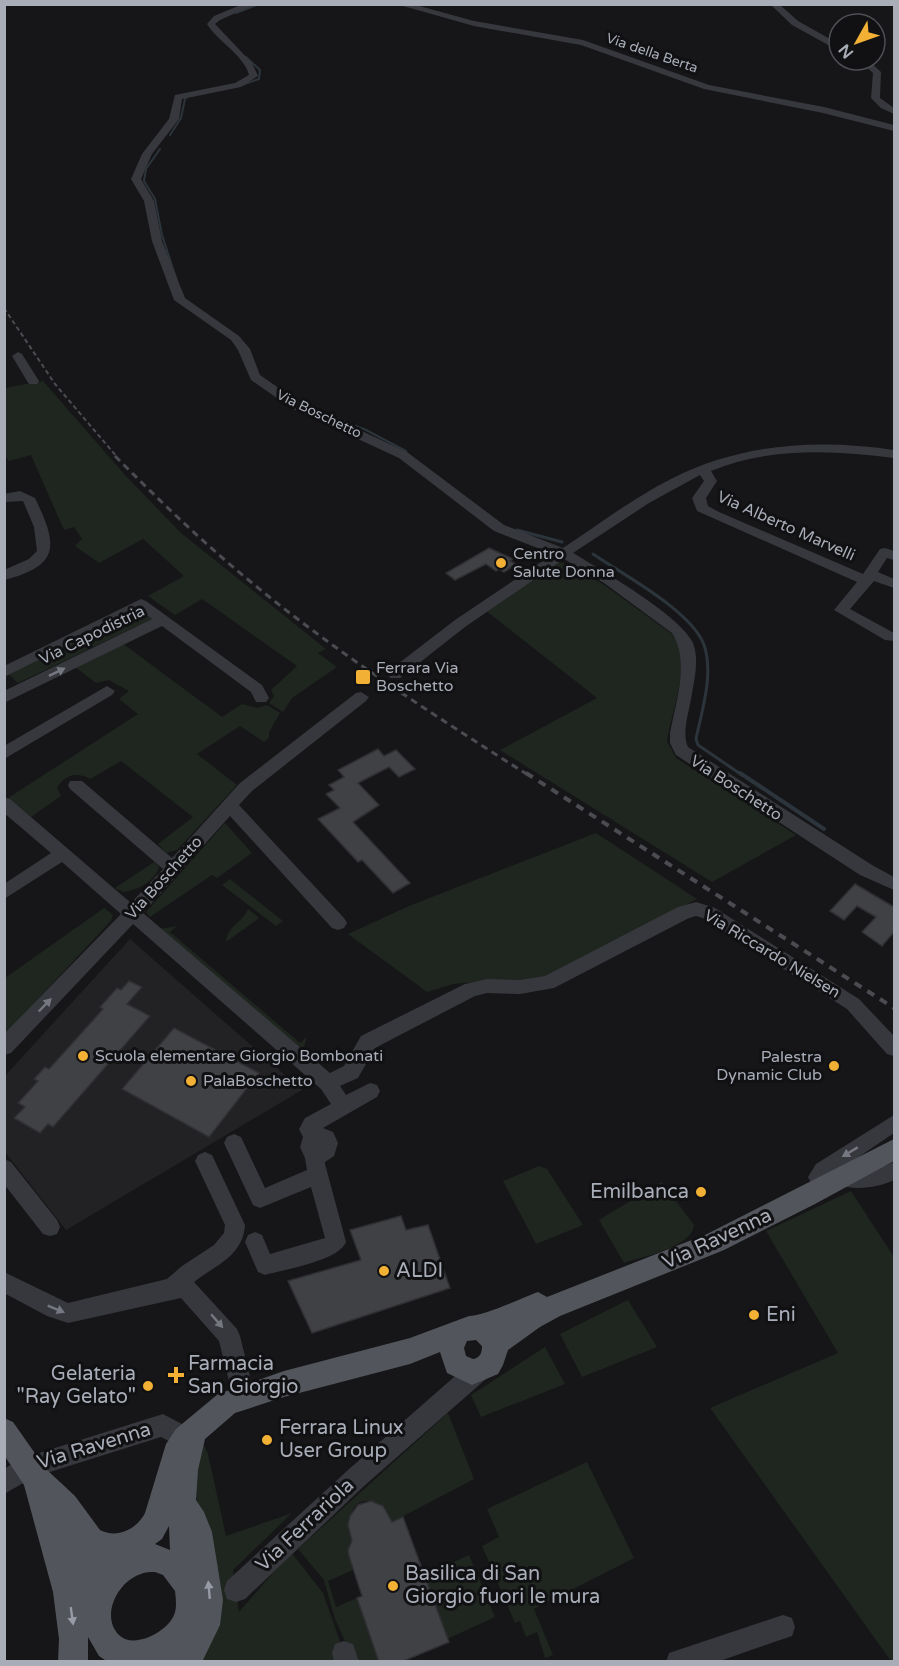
<svg xmlns="http://www.w3.org/2000/svg" width="899" height="1666" viewBox="0 0 899 1666" font-family="'Varela Round',sans-serif">
  <style>
    .built { fill: #222225 }
    .green { fill: #1e261f }
    .lines { fill: none; stroke-linecap: round; stroke-linejoin: round }
    .stream-far2 { stroke: #2c353c; stroke-width: 2 }
    .stream-far1 { stroke: #2c353c; stroke-width: 3 }
    .stream { stroke: #2c353c; stroke-width: 4 }
    .building { fill: #404145; stroke: #303034; stroke-width: 1.5 }
    .minor { fill: #37383d; fill-rule: evenodd }
    .major { fill: #53555c; fill-rule: evenodd }
    .rail-far2 { stroke: #4a4c52; stroke-width: 2; stroke-dasharray: 4.5 3; stroke-linecap: butt }
    .rail-far1 { stroke: #4a4c52; stroke-width: 3; stroke-dasharray: 7 5; stroke-linecap: butt }
    .rail { stroke: #4a4c52; stroke-width: 4; stroke-dasharray: 8 7; stroke-linecap: butt }
    .oneway { fill: #757881 }
    .oneway2 { fill: #979ba6 }
    .poi-dot { fill: #f2b134; stroke: #111113; stroke-width: 2 }
    .labels { text-anchor: middle; dominant-baseline: central; stroke-width: 6; stroke-linejoin: round; paint-order: stroke }
    .far-street-label { font-size: 14px; fill: #a8adb8; stroke: #111113 }
    .street-label { font-size: 16px; fill: #a8adb8; stroke: #111113 }
    .poi-label { font-size: 16px; fill: #a8adb8; stroke: #111113; text-anchor: start }
    .near-poi-label { font-size: 20px; fill: #a8adb8; stroke: #111113; text-anchor: start }
    .near-street-label { font-size: 20px; fill: #a8adb8; stroke: #111113 }
  </style>
  <rect width="100%" height="100%" fill="#161618"/>
  <path class="built" d="M130 939 302 1090 66 1230 5 1152 4 1077Z"/>
  <path class="green" d="M43 381 125 475 181 533 326 649 318 653 337 667 292 698 283 712 269 703 274 696 271 690 297 666 202 599 175 615 148 596 184 576 143 539 99 563 75 546 82 539 74 527 64 530 31 455 9 461 5 456V388Z
    M561 562 603 584 672 634C693 665 672 708 667 741L676 758 796 835 712 882 500 750 597 698 485 610 554 564Z
    M137 609 152 619 18 683 8 674Z
    M122 643 222 717 242 704 257 708 267 705 280 713 269 732V738L264 742 240 726 197 754 237 785 177 850 166 853 158 844 193 817 121 761 90 779C77 771 64 775 57 788L61 796 31 817 8 798 138 714 119 699 129 691 109 680 96 683 75 667Z
    M225 823 252 853 217 878 212 875 150 917 146 912Z
    M596 833 697 899 582 962 548 977 520 983 498 980 453 984 427 992 348 934 409 906Z
    M154 862 159 867C155 882 137 890 123 892L115 888Z
    M230 879 283 921 276 926 222 885Z
    M104 908 113 915 111 921 5 1034V978Z
    M248 909 259 918 226 942C227 926 243 922 248 909Z
    M177 926 170 932 300 1043 307 1037 302 1053 159 929Z
    M539 1166 547 1169 583 1225 536 1244 503 1181Z
    M662 1182 694 1225C691 1248 644 1256 624 1263L599 1220Z
    M851 1191 894 1257V1661H891L710 1408 838 1353 766 1231Z
    M628 1300 657 1347 582 1377 560 1334Z
    M545 1347 565 1384 481 1417 471 1395Z
    M448 1413 474 1479 392 1522 383 1506C355 1489 344 1517 352 1541L348 1550 353 1570 328 1581 336 1607 357 1598 379 1661H354L335 1619 324 1580 298 1549Z
    M203 1443 208 1454 226 1536 292 1513 233 1570 239 1612 291 1552 323 1593 347 1661 188 1662 198 1649V1510L195 1485Z
    M587 1462 634 1558 534 1609 553 1655 545 1658 537 1632 526 1637 520 1621 515 1623 482 1546 499 1537 487 1509Z
    M469 1555 495 1617 447 1639 423 1576Z"/>
  <g class="lines">
    <path class="stream-far2" d="M236 13 259 4
      M242 85 259 79 260 70 246 57
      M170 135 181 118 185 99 188 96
      M160 149 146 169 144 181 155 199 162 235 177 281
      M311 408 366 430 406 451"/>
    <path class="stream-far1" d="M517 530 562 542
      M593 554C622 574 696 613 705 648 713 677 702 710 696 739L698 745 742 775"/>
    <path class="stream" d="M740 773 824 829"/>
  </g>
  <path class="building" d="M489 548 513 559 510 561 516 564 504 572 499 569 496 571 486 564 455 580 446 573Z
    M378 749 384 756 396 750 415 769 399 777 389 767 358 783 379 805 353 822 410 883 393 893 362 860 358 862 318 819 340 808 326 794 334 790 329 785 344 777 338 770Z
    M855 884 894 907V932L882 946 862 932 876 917 857 906 844 920 830 911Z
    M129 981 142 987 127 1004 150 1016 53 1127 48 1124 40 1133 14 1118 25 1107 18 1103 38 1081 34 1079 45 1067 49 1069 103 1009 100 1007 117 988 121 990Z
    M174 1028 259 1073 209 1137 122 1089Z
    M401 1216 406 1230 428 1225 450 1288 312 1333 288 1281 361 1260 350 1230Z
    M371 1501 383 1506 392 1522 403 1517 449 1642 401 1662H379L357 1598 362 1596 349 1556 348 1550 352 1541 348 1525 350 1516 358 1505Z"/>
  <g class="lines">
    <path class="minor" d="M243 4H256L220 20 215 24 252 63 258 76 241 87 182 99 179 119 152 154 141 179 154 201 162 241 185 298 239 336 250 349 260 375 299 402 407 452 504 525 563 548C598 525 633 498 671 479 741 443 818 439 894 450V458C834 450 768 447 711 471L717 481 706 498 708 506 719 512 863 574 880 549 885 548 894 551V560L887 558 878 572 894 579V588L874 581 850 609 894 633V641L885 640 834 610 857 582 697 511 692 498 704 481 700 475 649 503 573 553C600 569 682 617 693 643 699 659 695 677 692 693 690 709 681 733 688 747L872 865 894 877V890L860 875 676 755 670 743V733C676 701 690 662 672 633L604 583 564 559 465 627 400 678H390L388 674 390 670 455 620 553 554 494 531 399 458 291 408 251 380 238 350 231 340 174 300 152 241 144 201 131 179 142 154 169 119 175 95 235 83 249 75C244 55 218 42 207 24L214 16Z
      M396 4H412L474 21 583 40 709 85 824 107 894 125V131L823 113 704 89 581 45 474 26Z
      M770 4H779L798 21 839 44V51L792 25Z
      M859 60H868L881 72 880 98 894 108V114L881 108 871 98 873 73Z
      M18 352 22 354 39 381 37 384H29L27 381 12 356Z
      M20 491 35 498C57 544 62 565 4 580V570L29 559 37 551 34 527 23 501 4 502V494Z
      M141 599 146 601 262 685 269 698 266 702H256L251 692 162 626 4 703V691L152 619 140 610 4 677V666Z
      M107 686 115 691 112 695 4 759V746Z
      M361 692 369 697 366 701 252 791 239 805 344 918 347 923 344 928 338 930 332 928 230 816 143 913 330 1073 344 1066 361 1036 465 984 487 979 520 980 545 976 678 907 696 902 715 908 859 999 894 1036V1056L887 1054 847 1009 703 918 696 916 689 918 554 988 520 994 487 993 475 996 375 1048 358 1078 340 1086 346 1095 370 1083 377 1085 380 1091 377 1097 323 1128 333 1132 338 1143 334 1156 325 1162V1164L346 1242C338 1261 286 1269 265 1275L258 1272 245 1242 248 1235 255 1232 262 1235 270 1254 325 1238 311 1187 260 1208 253 1205 224 1143 227 1137 234 1134 241 1137 265 1188 307 1170 305 1158 300 1147 303 1137 299 1129 305 1118 331 1104 321 1089 133 924 11 1053 4 1055V1034L121 914 62 862 4 899V884L51 853 4 813V797L10 799 131 903 163 869 70 789 68 785 70 781H82L172 858 240 783 356 693Z
      M894 1115V1133L838 1171 877 1169 894 1162V1180C877 1188 854 1191 836 1184L833 1178 835 1173 829 1178 833 1187 830 1193 823 1196 816 1193 808 1177 816 1164Z
      M205 1152 212 1155 245 1225C243 1256 216 1265 194 1282L237 1329 240 1336 255 1397 252 1405 244 1408 236 1405 233 1397 219 1341 181 1298 68 1323 47 1316 4 1293V1272L68 1303 167 1279 182 1266 214 1245 224 1233 225 1225 195 1161 198 1155Z
      M4 1159 11 1162 57 1220 60 1227 57 1234 50 1236 43 1234 4 1184Z
      M478 1360 486 1363 489 1371 486 1379 364 1486 245 1599 236 1602 227 1599 224 1590 227 1581 348 1470 470 1363Z
      M163 1414 193 1430 196 1438 193 1446 185 1449 161 1437 34 1477 4 1494V1469L20 1459Z
      M783 1615 792 1618 795 1627 792 1636 783 1639 717 1662H666L669 1653Z
      M344 1641 353 1644 359 1662H334L332 1653 335 1644Z"/>
    <path class="major" d="M894 1139V1161L815 1204 724 1250 560 1316 540 1327 508 1350 503 1365 498 1374 472 1385 447 1373 440 1352 410 1364 284 1397 235 1413 205 1439 198 1470 196 1500 204 1512 212 1532 223 1600 220 1625 203 1660 108 1662 99 1656 88 1637V1662H58L59 1639 53 1592 24 1485 4 1455V1418L13 1422 46 1469 75 1496 100 1530C117 1539 137 1529 145 1513L166 1444 176 1429 218 1394 284 1371 410 1338 469 1316C483 1316 522 1298 538 1292L547 1297 707 1234ZM476 1340 482 1346C482 1353 480 1358 473 1359L466 1356 464 1348 467 1341ZM169 1526 170 1550 155 1544 162 1539ZM155 1572 163 1575 175 1591C176 1599 177 1608 174 1615 168 1631 134 1650 119 1635 100 1616 118 1581 141 1574 145 1572 150 1572 155 1572Z"/>
    <path class="rail-far2" d="M4 308 55 384 117 457"/>
    <path class="rail-far1" d="M115 456C157 498 199 539 245 577 333 651 431 713 528 775"/>
    <path class="rail" d="M526 773 894 1008"/>
  </g>
  <defs><path id="oneway-solid" d="M-6-.8H1V-3.2L6.5 0L1 3.2V.8H-6Z" transform="scale(1.5)"/></defs>
  <g class="oneway">
    <use href="#oneway-solid" transform="translate(57 672) rotate(-26)"/>
    <use href="#oneway-solid" transform="translate(45 1005) rotate(-46)"/>
    <use href="#oneway-solid" transform="translate(850 1152) rotate(149)"/>
    <use href="#oneway-solid" transform="translate(56 1309) rotate(22)"/>
    <use href="#oneway-solid" transform="translate(217 1321) rotate(49)"/>
  </g>
  <g class="oneway2">
    <use href="#oneway-solid" transform="translate(209 1590) rotate(-95)"/>
    <use href="#oneway-solid" transform="translate(72 1616) rotate(82)"/>
  </g>
  <g class="poi-dot">
    <circle cx="501" cy="563" r="6"/>
    <rect x="355" y="669" width="16" height="16" rx="3"/>
    <circle cx="83" cy="1056" r="6"/>
    <circle cx="834" cy="1066" r="6"/>
    <circle cx="191" cy="1081" r="6"/>
    <circle cx="701" cy="1192" r="6"/>
    <circle cx="384" cy="1271" r="6"/>
    <circle cx="754" cy="1315" r="6"/>
    <path d="M173 1366h6v6h6v6h-6v6h-6v-6h-6v-6h6z"/>
    <circle cx="148" cy="1386" r="6"/>
    <circle cx="267" cy="1440" r="6"/>
    <circle cx="393" cy="1586" r="6"/>
  </g>
  <g class="labels">
    <g class="far-street-label">
      <text transform="translate(652 53) rotate(19)">Via della Berta</text>
      <text transform="translate(319 414) rotate(26)">Via Boschetto</text>
    </g>
    <g class="street-label">
      <text transform="translate(786 526) rotate(24)">Via Alberto Marvelli</text>
      <text transform="translate(92 635) rotate(-26)">Via Capodistria</text>
      <text transform="translate(736 788) rotate(33)">Via Boschetto</text>
      <text transform="translate(164 878) rotate(-48)">Via Boschetto</text>
      <text transform="translate(772 954) rotate(31)">Via Riccardo Nielsen</text>
    </g>
    <g class="poi-label">
      <text x="513" y="554">Centro<tspan x="513" dy="18">Salute Donna</tspan></text>
      <text x="376" y="668">Ferrara Via<tspan x="376" dy="18">Boschetto</tspan></text>
      <text x="95" y="1056">Scuola elementare Giorgio Bombonati</text>
      <text x="822" y="1057" text-anchor="end">Palestra<tspan x="822" dy="18">Dynamic Club</tspan></text>
      <text x="203" y="1081">PalaBoschetto</text>
    </g>
    <g class="near-poi-label">
      <text x="689" y="1192" text-anchor="end">Emilbanca</text>
      <text x="396" y="1271">ALDI</text>
      <text x="766" y="1315">Eni</text>
      <text x="188" y="1364">Farmacia<tspan x="188" dy="23">San Giorgio</tspan></text>
      <text x="136" y="1374" text-anchor="end">Gelateria<tspan x="136" dy="23">"Ray Gelato"</tspan></text>
      <text x="279" y="1428">Ferrara Linux<tspan x="279" dy="23">User Group</tspan></text>
      <text x="405" y="1574">Basilica di San<tspan x="405" dy="23">Giorgio fuori le mura</tspan></text>
    </g>
    <g class="near-street-label">
      <text transform="translate(717 1239) rotate(-25)">Via Ravenna</text>
      <text transform="translate(94 1446) rotate(-17)">Via Ravenna</text>
      <text transform="translate(305 1525) rotate(-43)">Via Ferrariola</text>
    </g>
  </g>
  <rect width="899" height="1666" fill="none" stroke="#a8adb8" stroke-width="12"/>
  <g transform="translate(857 42) rotate(230)"><circle r="28" fill="#111113" stroke="#4d4f55" stroke-width="1.5"/>
  <path d="M0-4.5L10 22L0 15L-10 22Z" fill="#f2b134"/>
  <text y="-9" font-size="16" font-weight="bold" text-anchor="middle" fill="#a8adb8">N</text>
  </g>
</svg>
